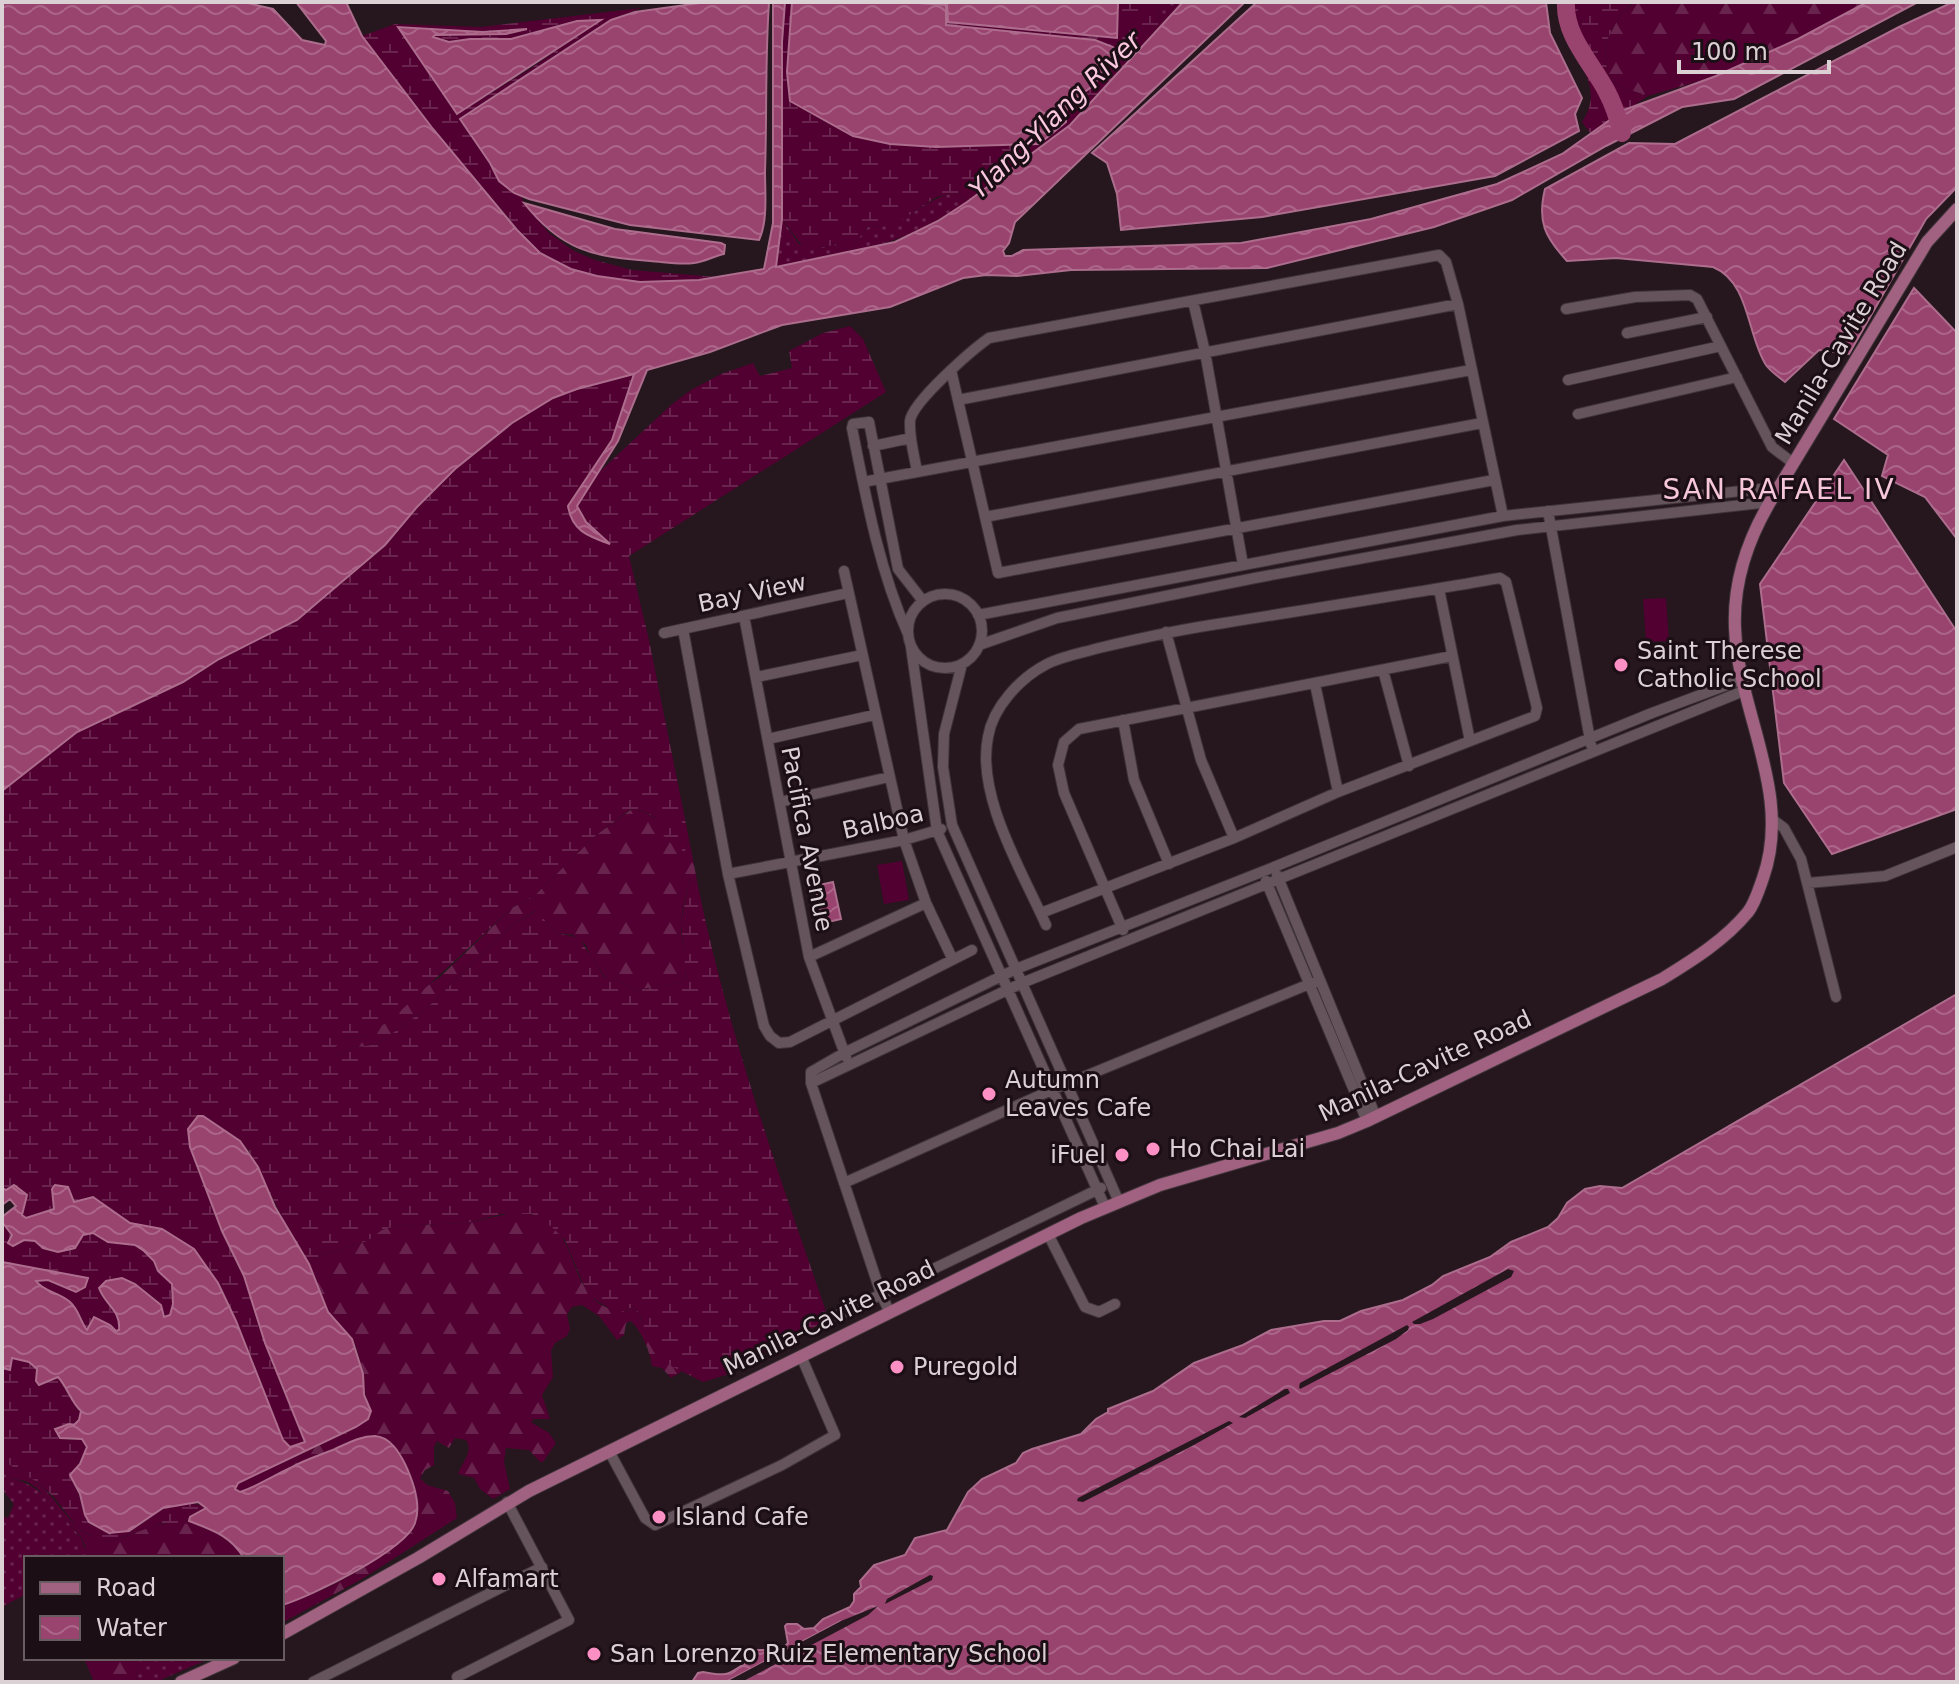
<svg xmlns="http://www.w3.org/2000/svg" width="1959" height="1684" viewBox="0 0 1959 1684" font-family="'DejaVu Sans',sans-serif">
  <style>
    .grass { fill: url(#grass-dots) }
    .forest { fill: url(#forest-firs) }
    .wetland { fill: url(#wetland-marsh); fill-rule: evenodd }
    .park { fill: #510031 }
    .water { fill: url(#water-waves); stroke: #ad6d8d; stroke-width: 2 }
    .pier { fill: #26171e }
    .lines { fill: none; stroke-linecap: round; stroke-linejoin: round }
    .river { stroke: #99436f; stroke-width: 18 }
    .minor-casing { stroke: #3f3439; stroke-width: 12 }
    .major-casing { stroke: #3f3439; stroke-width: 14 }
    .minor { stroke: #66545c; stroke-width: 10 }
    .major { stroke: #a06280; stroke-width: 12 }
    .poi-dot { fill: #fc8fc3; stroke: #1c0e15; stroke-width: 3 }
    .labels { text-anchor: middle; dominant-baseline: central; stroke-width: 6; stroke-linejoin: round; paint-order: stroke }
    .street-label { font-size: 24px; fill: #dbd0d4; stroke: #1c0e15 }
    .poi-label { font-size: 24px; fill: #dbd0d4; stroke: #1c0e15; text-anchor: start }
    .water-label { font-size: 26px; font-style: italic; fill: #fbc9df; stroke: #1c0e15 }
    .quarter-label { font-size: 28px; letter-spacing: 2px; fill: #f6c7db; stroke: #1c0e15 }
  </style>
  <defs>
    <pattern id="grass-dots" width="8" height="8" patternUnits="userSpaceOnUse" patternTransform="scale(2)"><rect width="8" height="8" fill="#510031"/><path d="M2 2h.1M6 6h.1" fill="none" stroke="#69244e" stroke-width="1.8" stroke-linecap="round"/></pattern>
    <pattern id="forest-firs" width="22" height="20" patternUnits="userSpaceOnUse" patternTransform="scale(2)"><rect width="22" height="20" fill="#510031"/><path d="M5 1l3.5 6h-7zM16 11l3.5 6h-7z" fill="#69244e"/></pattern>
    <pattern id="wetland-marsh" width="20" height="14" patternUnits="userSpaceOnUse" patternTransform="scale(2)"><rect width="20" height="14" fill="#510031"/><path d="M1 5h8M5 5V1M11 12h8M15 12V8" fill="none" stroke="#69244e"/></pattern>
    <pattern id="water-waves" width="16" height="10" patternUnits="userSpaceOnUse" patternTransform="scale(2)"><rect width="16" height="10" fill="#99436f"/><path d="M0 5q4-4 8 0t8 0" fill="none" stroke="#ab6689"/></pattern>
  </defs>
  <rect width="100%" height="100%" fill="#26171e"/>
  <path class="grass" d="M1159 2H1183L1158 28Z
    M958 193 967 202C924 230 901 240 852 252L858 239 868 227C911 228 917 198 958 193Z
    M782 219 799 244 819 249 836 244 841 254 775 267Z
    M2 1468 9 1478C45 1485 59 1513 82 1539L84 1547 106 1558H26V1594L2 1607V1516L8 1518 14 1504 2 1489Z
    M140 1658H211L156 1682H136Z"/>
  <path class="forest" d="M1635 2H1870L1811 36 1728 73 1648 96 1618 86 1607 72 1605 44 1620 15Z
    M632 809C655 812 670 832 687 848L689 839 698 886 693 881 689 882C686 897 681 913 681 928 682 945 688 964 685 980 669 988 652 985 635 991L615 978H606L591 957 586 945 573 935 557 933 535 911 511 926 428 1007 378 1044 353 1048 339 1055 334 1053 332 1048 348 1038 370 1034 422 989 439 978 513 907 533 897 595 836Z
    M517 1212C581 1217 563 1279 601 1305 608 1309 618 1310 626 1311L630 1308C638 1308 641 1318 643 1324L681 1372 671 1378 662 1368 652 1366C650 1351 642 1332 631 1321L626 1323 624 1335 617 1340 599 1316 582 1305 572 1307 567 1314 570 1329 567 1336 555 1343 551 1351 553 1377 542 1395 550 1419H534L531 1422 549 1433 556 1443 543 1462H540L529 1450 506 1448 504 1462 510 1489 493 1499 480 1489 474 1478 458 1474C462 1462 474 1452 466 1440L455 1438 449 1448 437 1441 434 1447V1465L425 1470 420 1478 427 1485 448 1491 455 1503 457 1518 362 1579 282 1623V1605C329 1591 380 1562 414 1527L360 1438 240 1492 235 1489 238 1483 322 1444 370 1408C360 1387 364 1362 353 1340 347 1329 334 1322 328 1311 320 1297 314 1279 309 1264L312 1259 367 1241 381 1230 395 1226 466 1223Z
    M2 1460C15 1468 29 1475 40 1485 63 1505 78 1544 114 1540 130 1536 145 1527 162 1524 194 1517 226 1530 244 1558H106L88 1553 82 1538 37 1488 26 1481 9 1478 2 1468Z
    M84 1658H140L136 1682H94Z"/>
  <path class="wetland" d="M785 2H792L787 72 810 113 853 136 890 144 936 147 998 146 1067 105 1113 47 1095 40 946 25 945 5 904 2H947L949 22 1117 38 1118 2H1159L1158 28 1070 125 967 202 958 193 936 197 893 226 868 227 858 239 852 252 841 254 836 244 819 249 804 248 782 219V42Z
    M1558 2H1634L1620 15 1605 44 1607 72 1618 86 1648 96 1591 134 1582 122C1613 76 1552 49 1558 2Z
    M641 8 611 20 461 119 490 163 499 181 521 196 524 203 549 233 574 251 595 260 632 270 716 277C666 285 582 287 539 252 523 239 513 222 499 207 450 152 407 94 362 36L395 24 481 27ZM599 20 530 69 457 114 398 28 483 32 522 30 484 35H435L433 38 449 42 470 39H511L577 21Z
    M850 326 863 339 886 392 629 556 649 640 689 839 687 848 682 854 659 831V822C651 813 643 811 631 809L595 836 533 897 513 907 394 1017 370 1034 348 1038 332 1049 339 1055 353 1048 378 1044 428 1007 511 926 536 911 557 933 579 938 605 978H615L635 991C652 985 669 988 685 980L686 976 681 923 689 882 693 881 698 886C728 1034 780 1177 829 1320L774 1346 761 1357 732 1373 703 1382 667 1364 648 1340 641 1317 635 1309 630 1308 621 1313 613 1311 588 1295 565 1240 552 1227 532 1214H502L466 1223 395 1226 382 1230 367 1241 312 1259 309 1264 293 1239 248 1149 189 1141 222 1231 244 1276 282 1388 305 1438 302 1445 290 1447 283 1440 236 1321 218 1283 194 1249 162 1229 130 1223 93 1197 74 1202 70 1198V1191L55 1199 52 1211 26 1218 22 1215 27 1195 15 1185 6 1190 2 1188V791L77 732 183 682 219 659 297 620 385 545 417 507 455 469 512 423 553 398 577 389 634 374 612 440 568 506 608 543 586 522 577 506 597 474 671 405 691 390 721 374 753 363 760 376 792 368 789 351 823 333Z
    M2 1222 18 1245 24 1240 35 1241 58 1251 75 1248 83 1235 93 1233 108 1242 135 1245 144 1251 154 1261 158 1271 172 1284 173 1304 170 1316 164 1317 161 1305 135 1284 121 1278 106 1281 101 1295 119 1317V1330L116 1331 99 1319H92L87 1331C83 1325 83 1318 78 1313 66 1301 44 1291 36 1281H55L85 1277 67 1276 43 1269 2 1262Z
    M18 1358 30 1362 37 1369 36 1381 49 1382 54 1377H58L81 1411 79 1420 74 1425 56 1427 69 1440 82 1439 87 1447 77 1468 75 1486C82 1497 82 1515 89 1521 100 1532 124 1533 137 1526 147 1522 155 1512 163 1508 173 1504 198 1502 206 1507L203 1512 190 1517 189 1521 197 1524 163 1523 114 1540H97L77 1527 54 1497 37 1482 2 1460V1368L8 1370 11 1367 10 1359Z"/>
  <path class="park" d="M1666 598 1669 641 1646 642 1643 599Z
    M902 861 909 900 884 904 877 865Z"/>
  <path class="water" d="M2 2H244L273 9 302 40 325 45 326 41 296 2H346L362 36 433 129 517 230 540 253 571 269 597 276 640 282 699 280 764 269 773 223V2H785L782 42V219L776 267 895 242 938 221 967 202 1070 125 1183 2H1245L1015 222 1009 243 1003 251 1005 256H1012L1023 250 1241 243 1371 219 1497 184 1562 154 1624 110 1716 76 1798 39 1867 2H1918L1734 99 1682 107 1606 146 1512 200 1434 227 1267 268 1071 270 1017 276 986 275 963 278 890 307 782 325 710 352 647 370 618 441 577 506 586 522 610 544C588 536 572 531 568 506L612 440 634 374 577 389 553 398 512 423 455 469 417 507 385 545 297 620 219 659 183 682 77 732 2 791Z
    M707 2 769 3C765 59 767 116 765 172 765 193 768 221 759 240L630 225 529 199 514 193 499 181 490 163 460 119 611 20 635 12Z
    M792 2H904L946 5V25L1095 40 1113 47 1116 52 1094 85 1067 105 1066 122 1039 144 936 147 890 144 853 136 790 101 787 72Z
    M947 2H1118L1117 38 948 22Z
    M1257 2H1546L1550 33 1582 98 1575 114 1579 131 1495 176 1262 217 1121 230 1117 194 1107 163 1092 153Z
    M1953 2H1957V187L1926 219 1849 354 1819 350 1785 382C1779 377 1770 371 1766 365 1747 336 1750 282 1713 267L1616 258 1567 261C1545 237 1537 222 1545 189L1629 143 1675 144 1899 27Z
    M601 20 457 114 398 27 483 32 527 29 506 34 435 35 433 37 449 42 470 39H511L577 21Z
    M524 203 615 229 721 243 725 245 724 254C714 256 704 262 694 263 679 265 665 262 650 261 593 257 561 250 524 203Z
    M1914 288 1957 333V539L1925 497 1882 476 1888 455 1834 419Z
    M1844 460 1957 632V809L1832 854 1784 783 1760 584Z
    M833 882 841 919 823 923 815 886Z
    M1957 994V1682H742L841 1621 726 1682H692L698 1673 703 1672C733 1678 728 1672 753 1659L756 1650H782L788 1643 785 1626 787 1624H797L804 1629 814 1628 823 1619 850 1607 854 1601V1594L861 1587 860 1581 874 1565 905 1555 915 1538 947 1530 968 1492 982 1479 1016 1463 1023 1453 1032 1449 1081 1434 1096 1419 1108 1412V1409L1153 1391 1194 1363 1243 1345 1271 1330 1324 1321H1340L1361 1311 1403 1300 1432 1285 1443 1276 1490 1257 1511 1242 1548 1227 1558 1218 1567 1203 1585 1189 1600 1186 1622 1188Z
    M198 1116H203L240 1141 258 1167 275 1207 309 1264 328 1312 352 1339 363 1374 364 1395 371 1411 368 1419 356 1427 238 1483 235 1489 240 1492C258 1486 273 1476 290 1468 304 1460 320 1455 335 1449 348 1443 360 1436 375 1436 390 1437 399 1452 405 1464 413 1481 422 1504 415 1523 406 1550 310 1597 282 1605V1558H244C230 1535 212 1530 189 1521L190 1517 206 1508 198 1502 163 1508 129 1531 109 1533 89 1522 85 1515 80 1494 70 1475 80 1464 87 1447 82 1439 60 1438 55 1429 69 1424 74 1425 79 1420 81 1411C71 1402 68 1388 58 1377L39 1385 36 1381 37 1369 29 1362 12 1358 10 1370 2 1368V1262L88 1278 85 1287 76 1292 48 1280 36 1281C44 1292 59 1292 70 1302 79 1310 80 1321 87 1330L94 1317 110 1325 116 1331 119 1330C121 1310 105 1305 99 1288L106 1281 122 1278 135 1284 161 1305 164 1317 170 1315 173 1304 172 1284 158 1271 154 1261 144 1251 135 1245 108 1242 93 1233 83 1235 75 1248 58 1252 43 1248 35 1241 24 1240 13 1246 8 1243 12 1235 3 1223 2 1217 16 1206 10 1199 2 1205V1188L6 1190 14 1185 27 1195 22 1215 26 1218 54 1209 52 1189 55 1185 68 1187 74 1202 93 1197 130 1223 162 1229 194 1249 218 1283 236 1321 283 1440 290 1447 305 1442 265 1343 244 1276 222 1231 190 1147 188 1129Z"/>
  <path class="pier" d="M1508 1269 1514 1271 1511 1277 1433 1319 1420 1324H1414L1412 1322Z
    M1407 1325 1409 1327 1408 1330 1396 1339 1300 1389 1299 1387 1300 1383Z
    M1285 1389H1288L1290 1393 1245 1418 1239 1417Z
    M1229 1421 1233 1423 1192 1446 1083 1502 1077 1501 1078 1498Z
    M930 1575 933 1576 932 1580 885 1604 887 1599Z
    M878 1606 868 1615 742 1682H738V1680L726 1682 841 1621Z"/>
  <g class="lines">
    <path class="river" d="M1566 2C1564 36 1592 63 1607 92 1614 105 1618 118 1622 133"/>
    <defs>
      <path id="minor" d="M1193 301 1205 352 1243 565
        M1566 309 1635 297 1690 295 1697 299 1772 447 1793 463
        M1627 333 1707 317
        M951 370 998 573 1494 480
        M1568 380 1721 346
        M958 400 1458 304
        M1578 414 1737 377
        M873 446 911 438
        M917 471C914 455 909 437 910 421 912 402 972 350 989 338L1439 255 1446 262 1458 304 1503 516
        M863 482 1471 370
        M1548 511 1591 745
        M985 517 1482 423
        M844 571 904 840 926 903 952 958
        M1439 589 1470 741
        M908 631a37 37 0 1 1 74 0a37 37 0 1 1-74 0Z
        M978 615 1503 516 1780 487
        M744 616 809 957 846 1057
        M683 629 728 874 764 1026 770 1036 779 1043 790 1042 972 950
        M1166 632 1201 760 1234 838
        M664 633 848 593
        M908 634C879 569 866 498 852 428L853 424 869 422 898 569 923 601
        M979 645 1057 618 1255 578 1517 530 1770 502
        M911 647 937 831 1105 1207
        M962 664 944 734 943 767 952 825 1119 1202
        M1383 670 1409 766
        M757 677 862 655
        M1315 684 1338 792
        M1123 720 1134 780 1169 864
        M768 739 874 715
        M780 802 889 777
        M1772 819 1784 828 1801 859 1836 997
        M728 874 904 840 941 829
        M1277 875 1376 1117
        M1266 881 1367 1121
        M1808 883 1885 876 1957 847
        M1041 913 1234 838 1338 792 1535 716 1537 708 1506 582 1500 578C1408 594 1316 608 1224 623 1182 629 1141 638 1099 648 1082 653 1063 656 1047 664 1020 678 993 707 988 737 976 796 1022 871 1046 925
        M1123 930 1064 793 1058 765 1064 742 1079 729 1452 656
        M809 957 926 903
        M811 1083 1022 983 1746 690
        M844 1183 1054 1089 1319 980
        M1048 1234 1085 1307 1099 1312 1115 1304
        M890 1313 881 1294 811 1083V1072L844 1053 1016 969 1274 867 1652 713 1743 679
        M836 1316 1101 1188
        M609 1451 645 1518 655 1525 782 1465 835 1435 801 1356
        M457 1677 569 1620 507 1502
        M313 1682 542 1567"/>
      <path id="major" d="M282 1634 418 1558 529 1491 1081 1218 1160 1185 1338 1133 1367 1121 1662 979C1693 960 1725 940 1748 912 1755 903 1759 889 1763 878 1793 793 1738 713 1735 628 1733 582 1747 541 1770 502L1927 242 1957 209
        M181 1682 234 1658"/>
    </defs>
    <use href="#minor" class="minor-casing"/>
    <use href="#major" class="major-casing"/>
    <use href="#minor" class="minor"/>
    <use href="#major" class="major"/>
  </g>
  <g class="poi-dot">
    <circle cx="1621" cy="665" r="8"/>
    <circle cx="989" cy="1094" r="8"/>
    <circle cx="1153" cy="1149" r="8"/>
    <circle cx="1122" cy="1155" r="8"/>
    <circle cx="897" cy="1367" r="8"/>
    <circle cx="659" cy="1517" r="8"/>
    <circle cx="439" cy="1579" r="8"/>
    <circle cx="594" cy="1654" r="8"/>
  </g>
  <g class="labels">
    <g class="street-label">
      <text transform="translate(1841 343) rotate(-59)">Manila-Cavite Road</text>
      <text transform="translate(752 593) rotate(-12)">Bay View</text>
      <text transform="translate(883 822) rotate(-13)">Balboa</text>
      <text transform="translate(807 839) rotate(79)">Pacifica Avenue</text>
      <text transform="translate(1425 1066) rotate(-25)">Manila-Cavite Road</text>
      <text transform="translate(829 1318) rotate(-26)">Manila-Cavite Road</text>
    </g>
    <g class="poi-label">
      <text x="1637" y="651">Saint Therese<tspan x="1637" dy="28">Catholic School</tspan></text>
      <text x="1005" y="1080">Autumn<tspan x="1005" dy="28">Leaves Cafe</tspan></text>
      <text x="1169" y="1149">Ho Chai Lai</text>
      <text x="1106" y="1155" text-anchor="end">iFuel</text>
      <text x="913" y="1367">Puregold</text>
      <text x="675" y="1517">Island Cafe</text>
      <text x="455" y="1579">Alfamart</text>
      <text x="610" y="1654">San Lorenzo Ruiz Elementary School</text>
    </g>
    <g class="water-label">
      <text transform="translate(1055 115) rotate(-44)">Ylang-Ylang River</text>
    </g>
    <g class="quarter-label">
      <text x="1779" y="489">SAN RAFAEL IV</text>
    </g>
  </g>
  <rect width="1959" height="1684" fill="none" stroke="#dbd0d4" stroke-width="8"/>
  <rect x="24" y="1556" width="260" height="104" fill="#1c0e15" stroke="#685c61" stroke-width="2"/>
  <rect x="40" y="1582" width="40" height="12" fill="#a06280" stroke="#685c61" stroke-width="2"/>
  <text x="96" y="1596" font-size="24" fill="#dbd0d4">Road</text>
  <rect x="40" y="1616" width="40" height="24" fill="url(#water-waves)" stroke="#685c61" stroke-width="2"/>
  <text x="96" y="1636" font-size="24" fill="#dbd0d4">Water</text>
  <path d="M1679 60v12h150v-12" fill="none" stroke="#dbd0d4" stroke-width="4"/>
  <text x="1691" y="60" font-size="24" fill="#dbd0d4" stroke="#1c0e15" stroke-width="6" paint-order="stroke">100 m</text>
</svg>
